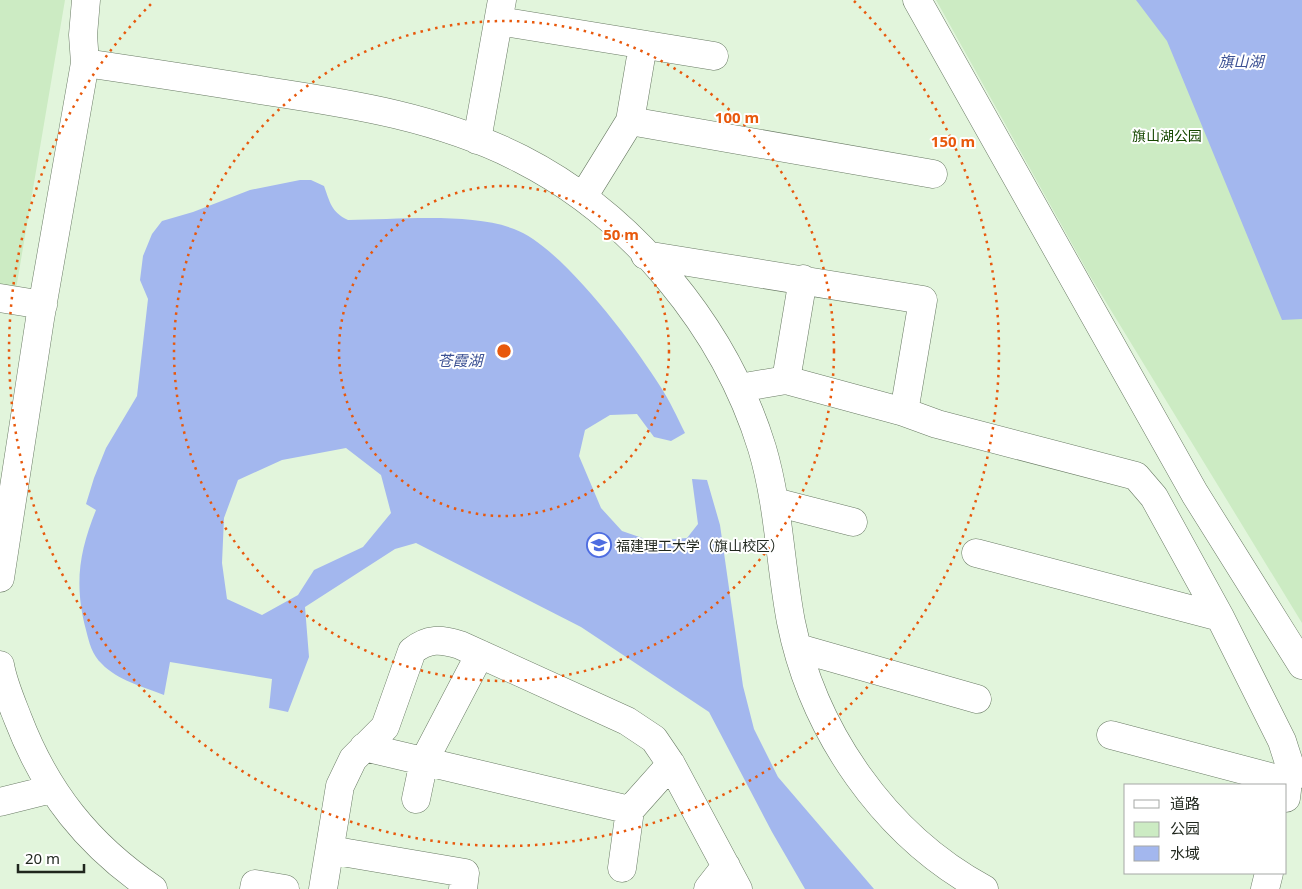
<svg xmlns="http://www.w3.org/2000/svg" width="1302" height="889" viewBox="0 0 1302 889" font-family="'Noto Sans','Noto Sans SC',sans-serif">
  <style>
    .green { fill: #ccebc3 }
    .water { fill: #a3b7ee; fill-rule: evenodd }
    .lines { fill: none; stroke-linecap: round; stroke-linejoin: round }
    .minor-casing { stroke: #6a7b65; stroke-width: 29 }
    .minor { stroke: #fff; stroke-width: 28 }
    .ring { fill: none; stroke: #e8590c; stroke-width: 2.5; stroke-dasharray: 2.5 5 }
    .labels { text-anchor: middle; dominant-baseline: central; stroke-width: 4; stroke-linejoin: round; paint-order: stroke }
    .park-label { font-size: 14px; fill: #164700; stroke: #fff }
    .poi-label { font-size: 14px; fill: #1f261d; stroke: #fff; text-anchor: start }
    .water-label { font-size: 15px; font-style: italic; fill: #3d5294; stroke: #fff }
    .centre { fill: #e8590c; stroke: #fff; stroke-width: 2.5 }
    .ring-label { font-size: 15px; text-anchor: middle; font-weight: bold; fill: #e8590c; stroke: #fff; stroke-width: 4; stroke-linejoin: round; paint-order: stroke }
  </style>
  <rect width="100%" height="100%" fill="#e2f5dc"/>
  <path class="green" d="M0 0H65L16 289 0 286Z
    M936 0H1302V623L1090 276Z"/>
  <path class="water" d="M1136 0H1302V319L1282 320 1167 41Z
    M300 180H311L324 186C330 202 331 212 348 220 396 220 470 212 514 229 561 246 633 343 660 386 670 401 677 417 685 433L671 441 654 437 637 414 610 415 585 430 579 456 601 508 622 531 651 541 687 538 698 524 692 479 707 480 720 525 743 686 754 729 778 777 874 889H805L772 832 709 712 581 627 416 543 395 549 305 607 309 657 288 712 269 708 272 679 170 662 164 695C144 687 117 680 102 664 92 655 89 642 86 630 74 585 79 552 96 510L86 504 94 478 106 448 137 396 148 299 140 280 143 256 152 234 162 221 193 212 250 190ZM346 448 381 475 391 513 363 547 314 570 298 595 262 615 227 599 222 563 224 518 238 480 282 460Z"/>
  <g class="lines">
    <defs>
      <path id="minor" d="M917 0 1195 494 1302 665
        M499 21 714 56
        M85 63C146 72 206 81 266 91 353 104 441 118 521 159 633 216 725 328 762 448 779 505 780 564 791 622 813 731 884 835 984 889
        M630 121 933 174
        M477 140 502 0
        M583 197 630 121 643 45
        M645 255 923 300 904 412
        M0 298 43 305
        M786 380 803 279
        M739 388 786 380 904 412 937 424 1136 476 1154 497 1220 617 1282 741 1290 766 1286 798
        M775 502 853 522
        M976 553 1220 617
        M0 578 40 319 85 63 83 35 86 0
        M798 648 977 699
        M0 665C3 683 11 701 18 719 46 792 88 845 153 889
        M1111 735 1289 782
        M364 747 630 810
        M416 799 424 761 480 654
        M0 802 52 789
        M330 850 465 873 463 889
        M622 868 630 810 671 764
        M254 889 255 884 285 889
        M323 889 340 786 353 759 385 727 412 651C428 638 441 639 460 645L627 721 654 739 671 764 738 889
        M708 889 726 866
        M1265 889 1269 873"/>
    </defs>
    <use href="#minor" class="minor-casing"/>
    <use href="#minor" class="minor"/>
  </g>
  <g class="ring">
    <circle cx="504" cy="351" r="165"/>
    <circle cx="504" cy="351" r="330"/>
    <path d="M854 1A495 495 0 1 1 154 1"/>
  </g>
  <defs>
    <symbol id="university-ring" viewBox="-11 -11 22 22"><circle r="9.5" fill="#fff" stroke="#4e6de1" stroke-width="1.5"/><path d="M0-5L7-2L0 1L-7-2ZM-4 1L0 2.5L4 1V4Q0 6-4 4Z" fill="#4e6de1"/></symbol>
  </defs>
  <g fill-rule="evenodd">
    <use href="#university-ring" x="585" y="531" width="28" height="28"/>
  </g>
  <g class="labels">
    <g class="park-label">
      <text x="1167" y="135">旗山湖公园</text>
    </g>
    <g class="poi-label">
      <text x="616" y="545">福建理工大学（旗山校区）</text>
    </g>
    <g class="water-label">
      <text x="1241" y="61">旗山湖</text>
      <text x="460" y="360">苍霞湖</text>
    </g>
  </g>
  <circle cx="504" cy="351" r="8" class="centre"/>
  <g class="ring-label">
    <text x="737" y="123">100 m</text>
    <text x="953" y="147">150 m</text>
    <text x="621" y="240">50 m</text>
  </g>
  <rect x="1124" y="784" width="162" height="90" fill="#ffffff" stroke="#a5a8a5"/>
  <rect x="1134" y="800" width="25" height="8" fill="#ffffff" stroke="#a5a8a5"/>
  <text x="1170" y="809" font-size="15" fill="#1f261d">道路</text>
  <rect x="1134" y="822" width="25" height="15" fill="#ccebc3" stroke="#a5a8a5"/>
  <text x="1170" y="834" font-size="15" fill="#1f261d">公园</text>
  <rect x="1134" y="846" width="25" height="15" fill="#a3b7ee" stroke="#a5a8a5"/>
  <text x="1170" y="859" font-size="15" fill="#1f261d">水域</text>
  <path d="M18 864v8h66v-8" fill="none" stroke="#1f261d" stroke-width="2.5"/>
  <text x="25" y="864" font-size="15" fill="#1f261d" stroke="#ffffff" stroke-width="4" paint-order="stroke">20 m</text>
</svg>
